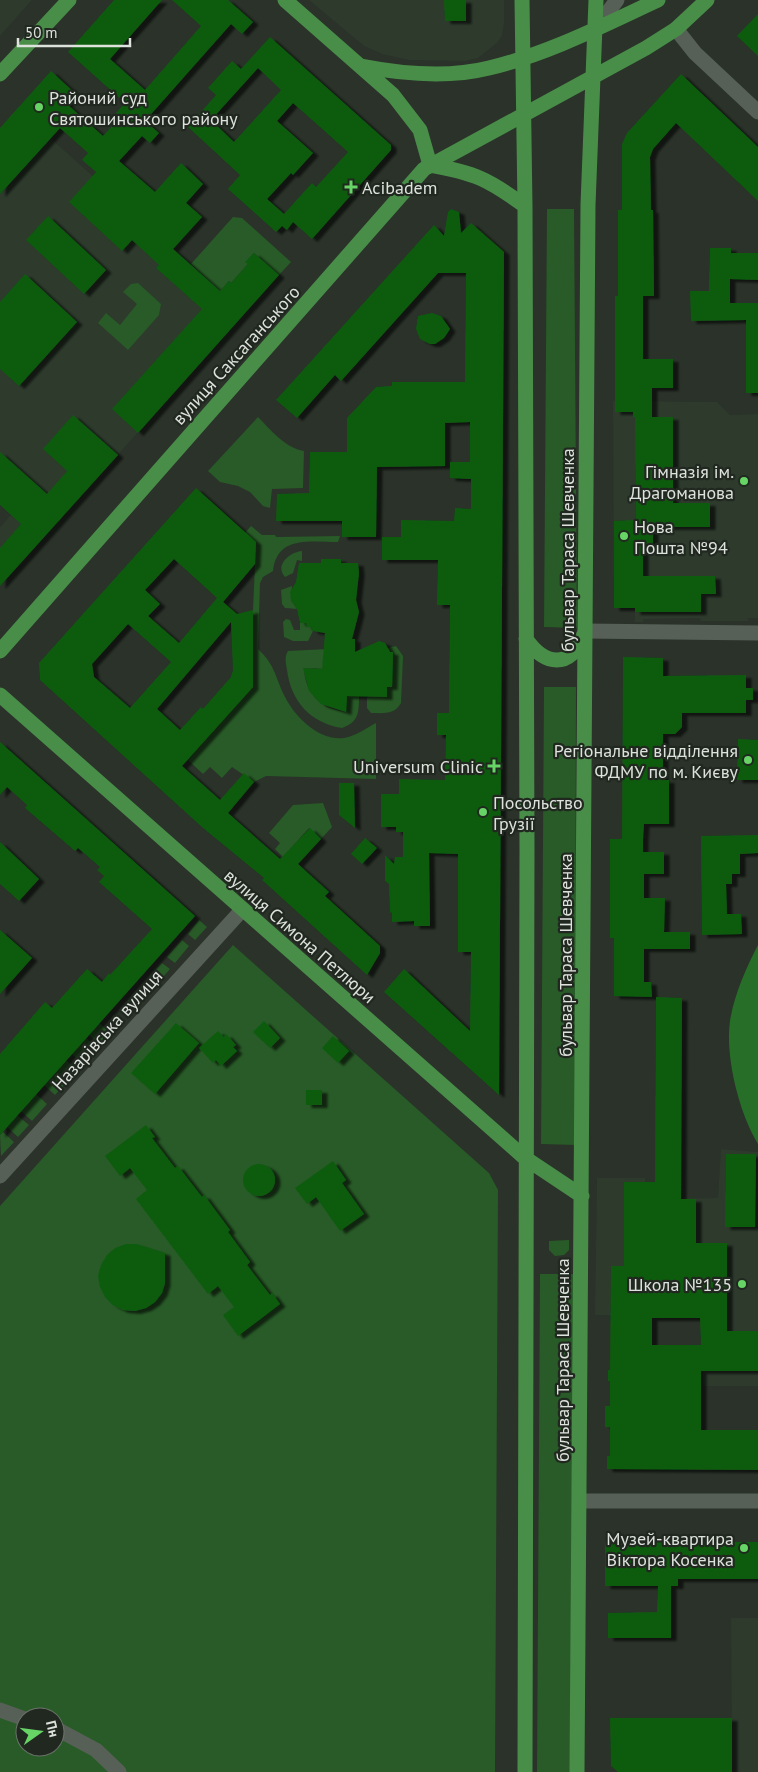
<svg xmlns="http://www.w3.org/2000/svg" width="758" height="1772" viewBox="0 0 758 1772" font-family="'PT Sans',sans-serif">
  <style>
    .built { fill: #2d3a2c }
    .green { fill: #285b27; fill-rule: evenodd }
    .forest { fill: #276f28 }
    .building { fill: #0d5b11; fill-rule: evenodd; filter: url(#shadow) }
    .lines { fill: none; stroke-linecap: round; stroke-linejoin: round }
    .minor { stroke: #576056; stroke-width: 15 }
    .major { stroke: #488e48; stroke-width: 15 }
    .poi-dot { fill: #67d466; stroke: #202820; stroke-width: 2 }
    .labels { text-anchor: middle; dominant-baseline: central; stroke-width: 4.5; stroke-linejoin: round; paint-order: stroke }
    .poi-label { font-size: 18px; fill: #dde2dc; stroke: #202820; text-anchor: end }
    .street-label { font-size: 18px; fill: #dde2dc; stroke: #202820 }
  </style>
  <defs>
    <filter id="shadow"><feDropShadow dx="5.5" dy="3" stdDeviation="1" flood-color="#0009"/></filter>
  </defs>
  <rect width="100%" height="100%" fill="#2a3229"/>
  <path class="built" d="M0 0H32L0 36Z
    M309 0H504V24L502 36 497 43 478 58 465 61 409 60 382 54 364 46Z
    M17 108 245 313 17 567 0 552V527L24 500 0 478V128Z
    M613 401 717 402 730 415 758 414V618H748V621H701L700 618 643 619V622H635V608H614Z
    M721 1149 758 1152V1386H703L701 1318 595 1315 597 1178H645L646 1199 718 1198Z
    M731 1618H758V1772H732Z"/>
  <path class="green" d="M547 209H574L577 628 544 627Z
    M233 217 242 218 291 262 279 275 254 253 246 262 248 264 231 283 229 281 220 291 191 264Z
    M138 283 161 304 159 315 128 350 98 323 106 313 120 325 137 304 123 292 131 284Z
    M258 417C271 430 285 448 304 451L303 488 272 489 270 508 263 506 250 492 238 486 220 482 208 471Z
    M251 526 262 535H275L276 537 340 536 338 542C310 542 277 535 273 571L263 577 260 583 258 649C275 665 275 676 284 695 294 716 318 741 344 738 356 736 366 728 376 723V779L266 776 254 782 232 767 222 778 210 767 203 774 188 760 253 687V610L256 542 245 533Z
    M302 551V561L297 560 293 573 285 577C274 565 290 552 302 551Z
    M292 586 291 600 297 609 285 608 282 604 281 590Z
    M286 619 290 620 294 630H300V623H306L307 627H311L313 631 308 641H293L284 637 283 622Z
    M396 646 403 656 401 703C394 715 384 713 371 713L367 708V697H387L388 648Z
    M327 649V669L304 668C305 694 321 709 346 712L347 695 359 696C359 712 359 722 342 728 311 723 291 702 287 670 286 664 284 657 288 651Z
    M544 687H576L575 1145 541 1144Z
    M323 803 332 827 321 839 309 828 283 857 275 849 280 843 269 833 293 805Z
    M199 920 207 927 195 940 188 934Z
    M182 940 189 946 175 963 167 957Z
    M233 945 489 1173 498 1190 495 1772H0V1206ZM25 1717H55V1747H25Z
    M162 963 170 969 155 986 147 979Z
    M142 986 149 992 134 1009 127 1002Z
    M99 1023 112 1034 101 1046 89 1035Z
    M86 1038 98 1048 83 1065 72 1054Z
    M66 1060 77 1070 55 1095 44 1085Z
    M36 1094 47 1104 32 1121 21 1111Z
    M17 1115 29 1125 18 1137 7 1127Z
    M3 1132 14 1142 1 1156 0 1135Z
    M569 1240V1250L564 1255 555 1256 549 1250V1241Z
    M540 1274H574L570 1772H537Z"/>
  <path class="forest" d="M758 945V1144C739 1113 725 1057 730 1021 734 995 746 968 758 945Z"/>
  <path class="building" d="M114 0H162L110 59 145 90 201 26 172 0H228L253 22 242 34 231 24 145 121 159 133 150 143 142 136 119 161 155 192 181 163 203 184 186 203 202 217 173 249 220 291 229 281 231 283 248 264 245 262 254 253 279 275 138 433 112 409 202 309 156 268 159 265 132 240 122 251 69 202 96 172 82 160 88 153 60 128 0 194V128L51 71 76 94 67 104 103 136 120 117 116 113 125 103 68 52Z
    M444 0H466V21H445Z
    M758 14V56L737 36Z
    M270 37 391 145V150L312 239 293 222 287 230 282 226 276 232 228 189 240 175 188 127 216 95 208 88 232 61 241 69ZM258 68 281 90 234 142 211 120ZM293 103 348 152 316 187 312 183 284 214 267 199 291 173 293 175 313 153 277 121Z
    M681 74 758 147V201L676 123 653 149 650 157 651 210H653L654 296H643V359H673V388H652V417H673V503H710V527H653V544H643V576H715L716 594H701V612H635V608H614V521L636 520 635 417H633V412H615V296H618V210H622V144L627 133Z
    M451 209 459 212 461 233 471 223 504 252 499 1095 384 992 404 969 470 1031 471 952H458V854L429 853 430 926H414V921L392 922V912L390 913 389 884 385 881V855L394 864 395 857H403V832H396V827H381V794H399V779L445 780 446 735H437V713H449L450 605H437L438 560H382V537H401V520L454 521 455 508 471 509V479L450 478V462H470V422L445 423V466L377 467 376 537H342V521H276L277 494 309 493 310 452H347V418L376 387 392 386V382H465L466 273H438L341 381 335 375 297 418 276 400 434 225 444 236 448 212Z
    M48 216 106 270 84 294 26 240Z
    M710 248H731V253H758V280L730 279V303H758V393H746V320L691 321 690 291H709Z
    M25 274 77 322 19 386 0 369V302Z
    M432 313 441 316 450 329 444 338 435 344H430L420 339 416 329 418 316Z
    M73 415 118 455 0 586V548L21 524 0 505V452L47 494 67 471 43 449Z
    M196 488 256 542 255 564 223 602 237 614 253 610V687L182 766 220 800 244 773 254 782 228 813 280 859 310 828 321 839 298 864 329 892 325 896 380 946V953L367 975 262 880 264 878 203 828 40 680 39 663ZM174 559 217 598 179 643 148 616 160 604 145 590ZM231 622 233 670 231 677 203 709 201 707 180 730 157 709ZM128 624 171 662 130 708 94 677 92 664Z
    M321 559H341V563H358L359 573 356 600 359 612 352 639H355V652L379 641 385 643 390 652H393L392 687H387V697L347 696 346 712 321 704 309 691 303 668 322 669 325 633 313 631 311 627H307L306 623H300L297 609 291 600 290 592 296 582 299 563H321Z
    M623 657 663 658V676L746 675V688H753V700H746V713H682V727L675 734H663V780H669V824H644L643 839V852H664V874H644V898H665L664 932H690V949H644V982H651L652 997 614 996V938H610V839H622Z
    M738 739 758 740V780H737Z
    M0 742 195 916 0 1135V1054L45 1002 52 1008 87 969 102 982 109 973 110 975 152 929 99 882 104 876 97 870 100 867 78 848 75 851 25 808 27 805 7 787 0 795Z
    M339 783H354L355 828 339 815Z
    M758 835V853L740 854V874H732V884H726L727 914H741L742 934 702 935 701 836Z
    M365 838 377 848 362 864 351 854Z
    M0 842 39 879 19 901 0 884Z
    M0 930 32 958 0 994Z
    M656 997 682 998 681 1199H696V1243H727V1331H758V1371H701V1430H758V1470L607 1469V1456H610V1427H605V1406H610V1381H608V1370H610L611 1266H624V1182H655ZM652 1318H700L701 1345H652Z
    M264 1021 280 1038 270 1048 253 1032Z
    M176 1023 199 1043 155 1094 131 1073Z
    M218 1031 224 1037 226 1034 236 1045 233 1047 237 1051 221 1066 216 1060 213 1063 199 1048Z
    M333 1036 349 1051 338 1063 322 1048Z
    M306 1090H322V1105H306Z
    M146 1125 155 1137 152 1138 175 1168 178 1166 202 1197 204 1195 230 1230 228 1232 250 1262 247 1265 270 1295 272 1293 280 1304 238 1336 223 1315 234 1307 218 1286 208 1294 136 1199 147 1190 130 1168 120 1176 105 1156Z
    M726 1154H756L755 1227H725Z
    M333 1161 346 1180 342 1183 364 1214 340 1231 316 1197 307 1204 295 1188Z
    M243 1180a16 16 0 1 1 32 0a16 16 0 1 1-32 0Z
    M126 1244H137L165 1253V1283L162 1293 155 1302 146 1308 135 1311 123 1310 113 1305 105 1297 100 1287 98 1276 101 1265 107 1255 115 1248Z
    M605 1542H758V1579H678V1586H671V1638H608V1613L657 1612 658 1586H605Z
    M610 1718H732V1772H618L611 1766Z"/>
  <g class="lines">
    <path class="minor" d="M596 28 617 0
      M676 29 695 53 758 112
      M585 631 758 633
      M0 1176 242 910
      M580 1501H758
      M0 1710 25 1719
      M55 1728 96 1750 119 1772"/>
    <path class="major" d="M285 0 393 95 420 130 430 165C475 173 488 179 525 206
      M522 0 525 206 527 849 525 1772
      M361 66C402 74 449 78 489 68 548 54 604 25 658 0
      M0 74 69 0
      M526 639C545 666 570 669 583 636
      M0 651 424 169 646 48 676 29 707 0
      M0 695 525 1158 582 1196
      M577 1772 588 205 596 0"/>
  </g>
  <g class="poi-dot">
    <circle cx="39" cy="107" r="5"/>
    <path d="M348.5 179.5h5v5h5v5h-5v5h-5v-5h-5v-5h5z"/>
    <circle cx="744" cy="481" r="5"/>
    <circle cx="624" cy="536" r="5"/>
    <circle cx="748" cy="760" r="5"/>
    <path d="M491.5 758.5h5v5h5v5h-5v5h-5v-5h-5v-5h5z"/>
    <circle cx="483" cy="812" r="5"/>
    <circle cx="742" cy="1284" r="5"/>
    <circle cx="744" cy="1548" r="5"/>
  </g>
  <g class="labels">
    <g class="poi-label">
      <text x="49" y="97" text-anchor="start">Районий суд<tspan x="49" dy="21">Святошинського району</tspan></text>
      <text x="362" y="187" text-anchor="start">Acibadem</text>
      <text x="734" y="471">Гімназія ім.<tspan x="734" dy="21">Драгоманова</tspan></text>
      <text x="634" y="526" text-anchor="start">Нова<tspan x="634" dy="21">Пошта №94</tspan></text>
      <text x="738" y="750">Регіональне відділення<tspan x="738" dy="21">ФДМУ по м. Києву</tspan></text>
      <text x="483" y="766">Universum Clinic</text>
      <text x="493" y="802" text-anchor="start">Посольство<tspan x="493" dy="21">Грузії</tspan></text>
      <text x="732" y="1284">Школа №135</text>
      <text x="734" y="1538">Музей-квартира<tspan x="734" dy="21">Віктора Косенка</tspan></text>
    </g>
    <g class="street-label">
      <text transform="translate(236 355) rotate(-48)">вулиця Саксаганського</text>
      <text transform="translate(567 550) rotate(-90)">бульвар Тараса Шевченка</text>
      <text transform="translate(300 936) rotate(41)">вулиця Симона Петлюри</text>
      <text transform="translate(565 955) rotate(-90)">бульвар Тараса Шевченка</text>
      <text transform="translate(107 1030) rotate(-48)">Назарівська вулиця</text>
      <text transform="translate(562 1360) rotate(-90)">бульвар Тараса Шевченка</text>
    </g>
  </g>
  <g transform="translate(40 1732) rotate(76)"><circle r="24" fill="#202820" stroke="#6c726b"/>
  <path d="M0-4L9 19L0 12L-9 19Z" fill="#67d466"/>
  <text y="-8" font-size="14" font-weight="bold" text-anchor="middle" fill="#dde2dc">Пн</text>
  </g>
  <path d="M18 38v8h112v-8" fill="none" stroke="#dde2dc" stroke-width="2.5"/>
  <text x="25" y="38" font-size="15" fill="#dde2dc" stroke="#202820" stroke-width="4" paint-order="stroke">50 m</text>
</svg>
